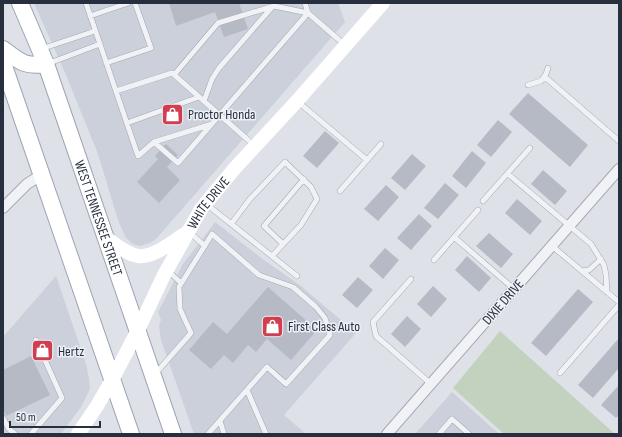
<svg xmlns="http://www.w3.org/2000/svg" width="622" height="437" viewBox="0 0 622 437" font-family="'Sofia Sans Condensed',sans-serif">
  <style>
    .built { fill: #ccd0da }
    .green { fill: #c3d2be }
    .building { fill: #b5bac5 }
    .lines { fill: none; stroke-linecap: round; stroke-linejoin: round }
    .lane-casing { stroke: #a3a8b2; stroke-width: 6 }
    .street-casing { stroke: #a3a8b2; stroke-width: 12 }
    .primary-casing { stroke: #9da5b4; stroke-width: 18 }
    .lane { stroke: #f0f2f6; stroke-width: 5 }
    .street { stroke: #f0f2f6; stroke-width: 10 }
    .secondary { stroke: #fff; stroke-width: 14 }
    .primary { stroke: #fff; stroke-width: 16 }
    .labels { text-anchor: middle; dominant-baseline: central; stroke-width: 3; stroke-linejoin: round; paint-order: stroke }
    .poi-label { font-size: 14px; fill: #272f3f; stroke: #edf0f5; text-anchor: start }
    .street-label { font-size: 14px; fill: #272f3f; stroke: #edf0f5 }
  </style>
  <rect width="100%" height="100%" fill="#dee1e8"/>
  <path class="built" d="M34 3H338L345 22 156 239 150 243 140 246 133 244 126 238 118 220 98 154 66 75Z
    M215 222 264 260 301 286 356 333 284 415 306 434H194L161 340 159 326 161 320 158 312 183 264Z
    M56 276 86 364 89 378 90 389 81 407 61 434H3V337Z
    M452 392 499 434H415Z"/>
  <path class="green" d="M500 331 615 434H504L453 388Z"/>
  <path class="building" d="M169 3H239L248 29 224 37 215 12 176 26Z
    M528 93 588 145 570 167 509 114Z
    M498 120 512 132 491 157 477 145Z
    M325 131 339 143 317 168 303 156Z
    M166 144 178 155 167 167 180 180 159 203 137 182 158 159 155 156Z
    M472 151 486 163 466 188 452 176Z
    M412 154 426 166 405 190 391 178Z
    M543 170 567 191 555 205 531 184Z
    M445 183 459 195 438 219 424 208Z
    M386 185 399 197 378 221 364 209Z
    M517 199 542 221 530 235 505 213Z
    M419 214 432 226 411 250 397 238Z
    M489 233 513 254 501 268 476 246Z
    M385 248 399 260 383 279 369 266Z
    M467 256 491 278 479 292 455 270Z
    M358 277 373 290 357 308 342 295Z
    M433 286 447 299 431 317 417 304Z
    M268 287 317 330 291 360 267 339 256 352 248 345 233 363 224 355 211 369 189 350 213 322 227 334Z
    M578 289 593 302 546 356 531 343Z
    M407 316 421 329 405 347 391 334Z
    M619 338V368L593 398 578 385Z
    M31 356 50 395 6 416 3 409V370Z
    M619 385V415L616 418 601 405Z"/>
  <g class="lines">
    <defs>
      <path id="lane" d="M86 3 138 156 154 142 212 124
        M90 16 128 3
        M41 49 95 31
        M106 63 151 48 135 3
        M47 64 100 44
        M174 75 218 23 274 6 308 13 345 45
        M545 77 619 141
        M528 85 541 81 546 74 548 68
        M116 91 172 73 255 146
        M204 101 212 79 219 68 273 6
        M297 101 367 160
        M127 123 199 97
        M154 142 178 163 308 13 305 3
        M508 174 591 244 604 265 606 275 607 292
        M340 191 381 144
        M483 201 530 148
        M206 204 297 276
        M231 224 250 199 285 162 311 187 317 199 301 225 272 256
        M189 232 205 246
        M454 237 514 289
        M283 244 264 226 304 179
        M552 246 619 302
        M434 260 478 210
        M167 270 181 283
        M582 271 589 270 601 259
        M411 279 373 322 376 336 431 384
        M560 373 619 305
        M155 374 191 333 180 309 179 287 212 234 259 275 293 287 316 307 325 318 330 335 286 384 267 367 208 434
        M247 390 266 434
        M3 418 9 429 15 434
        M220 421 224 434
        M31 434 62 398 36 340
        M439 434 452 419 469 434"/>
      <path id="street" d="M3 208 27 184 41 175
        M387 434 619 169"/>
      <g id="primary">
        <path id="s2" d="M20 3 46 64 173 434"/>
        <path d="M3 49C20 62 25 67 46 64"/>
        <path d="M3 63 131 434"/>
      </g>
    </defs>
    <use href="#lane" class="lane-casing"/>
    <use href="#street" class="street-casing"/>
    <use href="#primary" class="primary-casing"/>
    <use href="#lane" class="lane"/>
    <use href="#street" class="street"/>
    <g class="secondary">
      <path d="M105 237C115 244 126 254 138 256 153 258 174 241 186 233"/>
      <path id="s1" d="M78 434 97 406 112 380 137 332 164 275 201 209 235 168 297 101 383 3"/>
    </g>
    <use href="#primary" class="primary"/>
  </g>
  <defs>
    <symbol id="shop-square" viewBox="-11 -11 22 22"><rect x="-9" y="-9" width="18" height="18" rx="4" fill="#d13e50" stroke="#edf0f5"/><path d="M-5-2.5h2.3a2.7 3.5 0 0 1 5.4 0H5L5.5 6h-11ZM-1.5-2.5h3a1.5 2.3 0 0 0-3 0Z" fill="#fff"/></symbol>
  </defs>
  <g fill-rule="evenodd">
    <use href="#shop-square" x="160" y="102" width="25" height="25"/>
    <use href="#shop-square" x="260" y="314" width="25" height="25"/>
    <use href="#shop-square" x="30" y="338" width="25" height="25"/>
  </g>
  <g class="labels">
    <g class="poi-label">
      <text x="188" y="114">Proctor Honda</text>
      <text x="288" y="326">First Class Auto</text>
      <text x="58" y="351">Hertz</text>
    </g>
    <g class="street-label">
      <text stroke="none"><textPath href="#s1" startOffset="266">WHITE DRIVE</textPath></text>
      <text stroke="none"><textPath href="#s2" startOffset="229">WEST TENNESSEE STREET</textPath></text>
      <text transform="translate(503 302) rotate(-49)">DIXIE DRIVE</text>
    </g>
  </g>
  <rect width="622" height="437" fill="none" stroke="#272f3f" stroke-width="8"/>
  <path d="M10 421v6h90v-6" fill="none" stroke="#272f3f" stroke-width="2"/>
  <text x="16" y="421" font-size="12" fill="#272f3f" stroke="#edf0f5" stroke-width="3" paint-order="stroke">50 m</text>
</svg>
